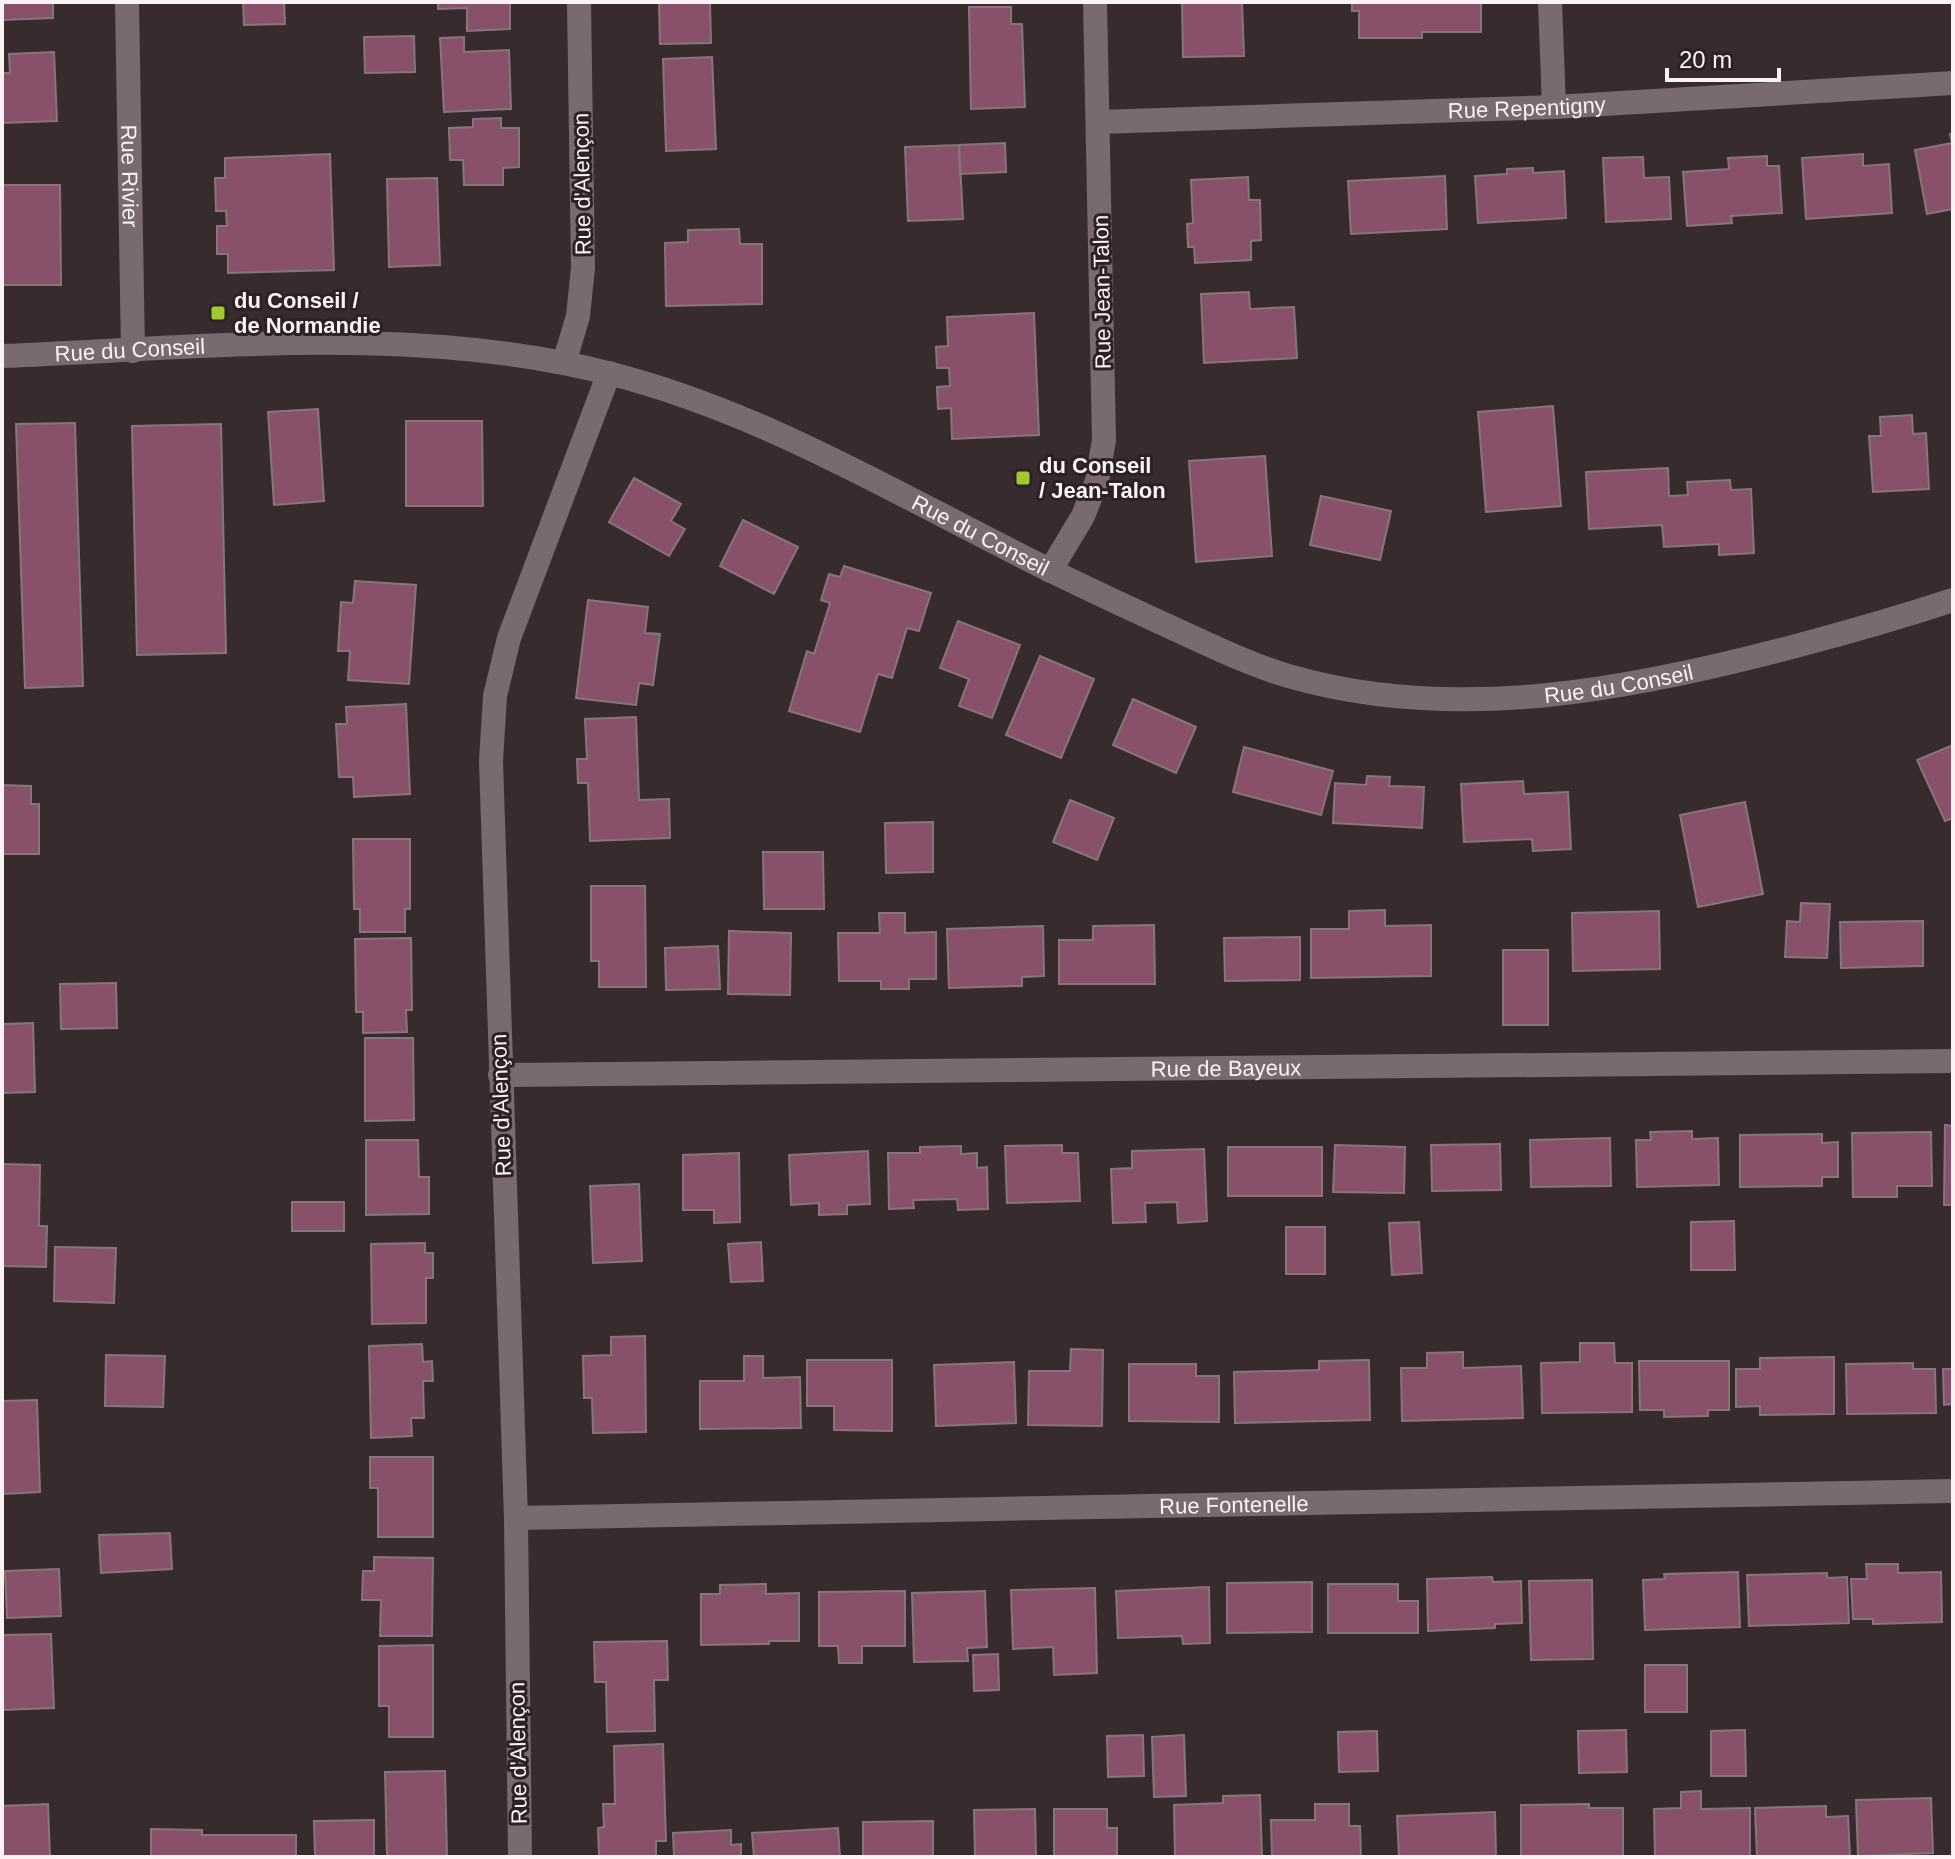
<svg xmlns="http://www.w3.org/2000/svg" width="1955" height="1859" viewBox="0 0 1955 1859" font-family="Arial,sans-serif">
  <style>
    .building { fill: #885069; stroke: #86767c; stroke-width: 2 }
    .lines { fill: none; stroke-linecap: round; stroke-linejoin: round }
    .street { stroke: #796a70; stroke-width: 24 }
    .secondary { stroke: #796a70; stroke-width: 24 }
    .poi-dot { fill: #a1c92b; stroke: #2d2126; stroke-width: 3 }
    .labels { text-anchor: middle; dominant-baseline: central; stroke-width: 6; stroke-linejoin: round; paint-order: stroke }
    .street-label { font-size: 22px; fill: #fbf2f5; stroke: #2d2126 }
    .poi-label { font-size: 22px; font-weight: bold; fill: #fbf2f5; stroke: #2d2126; text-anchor: start }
  </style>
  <rect width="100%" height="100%" fill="#372b30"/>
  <path class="building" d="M2 2H53V18L2 20Z
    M243 2H284L285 24 244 25Z
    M438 2H510V29L467 31V8L438 9Z
    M659 2H710L711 43 660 44Z
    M1182 2H1242L1244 56 1183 57Z
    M1352 2H1481V32H1422V38H1359V11H1352Z
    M969 7H1011V24H1022L1025 107 971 109Z
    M414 36 415 72 365 73 364 37Z
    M464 37V52L509 50 511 109 444 112 440 38Z
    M54 52 57 121 2 123V73H10L9 54Z
    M712 57 716 149 666 151 663 59Z
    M501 118V128H519V167L503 168V185H464L463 160H450L449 128 473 127V119Z
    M1950 134H1953V209L1927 214 1915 150 1952 143Z
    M1005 143 1006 172 960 174 959 145Z
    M959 145 963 219 908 221 905 147Z
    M330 154 334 270 228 273V254H217V226H227L226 211H216L215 178H225V158Z
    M1863 154V166L1889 164 1892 213 1806 219 1802 158Z
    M1767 156V166H1779L1782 213 1731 216 1732 223 1687 226 1683 172 1729 169 1728 158Z
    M1643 157 1644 178 1669 177 1671 219 1606 222 1603 158Z
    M1533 168V173L1564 171 1566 218 1478 223 1475 176 1507 174V169Z
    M1445 176 1447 229 1351 234 1348 181Z
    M1248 177 1249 200H1260L1261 240 1251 241V260L1195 263 1194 247H1188L1187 224 1193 223 1191 180Z
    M437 178 440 265 389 267 387 179Z
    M2 185H60L61 285H2Z
    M739 229 740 244H762V304L666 306 665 243 688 242V230Z
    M1249 292 1250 309 1294 307 1297 358 1204 363 1201 294Z
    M1034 313 1039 435 952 439 951 408 938 409 937 387 950 386 949 368H937L936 347 948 346 947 317Z
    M1553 406 1561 506 1486 512 1478 412Z
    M318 409 324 501 274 505 268 412Z
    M1912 415 1913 434 1926 433 1929 489 1873 492 1869 436H1881L1880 417Z
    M406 421H482L483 506H406Z
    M75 423 83 686 25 688 16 424Z
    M221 424 226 653 137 655 132 426Z
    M1265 456 1272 556 1196 562 1189 461Z
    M1668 468 1669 496 1688 495 1687 482 1730 480 1731 490 1751 489 1754 553 1719 555V544L1664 547 1662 525 1589 529 1586 472Z
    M634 478 681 504 671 521 685 529 669 556 609 522Z
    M1321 496 1391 511 1380 560 1310 545Z
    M743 520 798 547 774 594 720 566Z
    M844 566 931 593 919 631 907 628 892 678 878 674 860 732 789 711 807 651 814 654 830 603 821 600 829 574 840 577Z
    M355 581 416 585 409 684 348 680 350 651H338L341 602 353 603Z
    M588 600 648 607 645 633 660 634 653 685 639 683 636 705 576 698Z
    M958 621 1020 645 992 718 959 706 969 679 940 668Z
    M1040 656 1094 679 1061 758 1006 735Z
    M1133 699 1196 727 1176 773 1113 745Z
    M406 704 410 794 354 797 353 777H339L336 724H347L346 707Z
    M636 717 639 800 669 799 670 838 590 841 588 783H578L577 759H587L585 719Z
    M1953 745V818L1945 821 1917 760Z
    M1244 747 1333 771 1321 815 1233 792Z
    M1367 776 1390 777 1389 786 1424 787 1422 828 1333 823 1335 783 1366 785Z
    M1523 781 1524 794 1568 792 1571 849 1533 851 1532 839 1464 842 1461 784Z
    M2 785 31 786V804H39V854H2Z
    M1070 800 1114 818 1097 860 1053 842Z
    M1745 802 1763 894 1698 907 1680 815Z
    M933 822V872L886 873 885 823Z
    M353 839H410V909H405V932H360V909H354Z
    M763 852H823L824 909H764Z
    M591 886H645L646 987H599V961H591Z
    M1801 903 1830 904 1827 958 1785 957 1787 921 1800 922Z
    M1385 910V926L1431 925V976L1311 978V929H1349V911Z
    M1659 911 1660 969 1573 971 1572 913Z
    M879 913H905V933L936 932V979H909V989H881V981H839L838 933H880Z
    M1923 921V966L1841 968 1840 922Z
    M1154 925 1155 984H1059V940H1093V926Z
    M1043 926 1044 976 1022 977V986L949 988 947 929Z
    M729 931 791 933 790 995 728 994Z
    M1300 937V980L1225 981 1224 938Z
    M411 938 412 1010H406L407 1032 363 1033V1012H356L355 939Z
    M718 946 720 989 666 990 665 948Z
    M1503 950H1548V1025H1503Z
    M116 983 117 1028 61 1029 60 984Z
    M33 1023 35 1092 2 1093V1024Z
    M365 1038H413L414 1120 365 1121Z
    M1945 1125 1953 1126V1205H1944Z
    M1692 1131V1139L1718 1138 1719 1185 1637 1187 1636 1140H1651L1650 1132Z
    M1931 1132 1932 1186H1897V1197H1853L1852 1133Z
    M1822 1134V1143L1838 1142V1177H1822V1186L1740 1187V1135Z
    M1610 1138 1611 1186 1531 1187 1530 1140Z
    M366 1140H418L419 1177H429V1214L366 1215Z
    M1500 1144 1501 1190 1432 1191 1431 1145Z
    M1062 1145V1153H1078L1080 1201 1007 1203 1005 1146Z
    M1335 1145 1405 1147 1404 1193 1333 1192Z
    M961 1146V1154L977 1153V1168L987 1167 988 1209 958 1210 957 1199 913 1200 914 1208 889 1209 888 1153H920V1147Z
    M1228 1147H1322V1196H1228Z
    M1204 1149 1207 1221 1178 1223 1177 1202 1145 1203 1146 1222 1113 1223 1111 1169 1132 1168V1151Z
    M868 1151 870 1204 847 1205V1214L819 1215V1203L791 1205 789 1155Z
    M739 1153 740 1222 714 1223V1210H683V1155Z
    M2 1164 40 1165 39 1226H47L46 1267 2 1266Z
    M639 1184 642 1261 593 1263 590 1186Z
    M292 1202H344V1231H292Z
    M1734 1221 1735 1270H1691V1222Z
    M1419 1222 1422 1273 1392 1275 1389 1223Z
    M1286 1227H1325V1274H1286Z
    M761 1242 763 1281 731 1282 728 1244Z
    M425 1243V1253H433V1278H426V1323L372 1324 371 1244Z
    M55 1247 116 1248 114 1303 54 1301Z
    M645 1336 646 1432 593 1433 592 1398H584L583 1356 611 1355V1337Z
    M1580 1343H1614L1615 1363H1632V1412L1542 1413 1541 1363 1580 1362Z
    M422 1344 423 1362 432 1361 433 1381H423L424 1418H411L412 1436 371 1438 369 1346Z
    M1071 1349 1103 1350 1102 1426 1028 1425 1029 1371H1070Z
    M1463 1352V1368L1521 1366 1523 1418 1402 1421 1401 1368H1427V1353Z
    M106 1355 165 1356 163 1407 105 1406Z
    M744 1356H763V1378L800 1377 801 1428 700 1429V1381H744Z
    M1834 1357V1414L1760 1415V1406L1736 1407V1369H1760V1358Z
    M807 1360H892V1431L834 1430V1406H807Z
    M1369 1360 1370 1420 1235 1423 1234 1372 1319 1370V1361Z
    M1639 1361H1729V1410H1708V1416L1664 1417V1410H1640Z
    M1014 1362 1016 1423 936 1426 934 1365Z
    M1913 1363V1369H1935L1936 1413 1847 1414 1846 1364Z
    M1129 1364H1196V1376H1219V1422L1129 1421Z
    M1943 1369H1953V1404L1944 1405Z
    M37 1400 40 1492 2 1494V1401Z
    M370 1457H433V1537H378V1488H370Z
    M170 1533 172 1569 101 1573 99 1535Z
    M374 1557 433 1558 432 1636H380L381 1600H362L363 1571H374Z
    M1866 1564H1898V1573L1941 1572 1942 1622 1873 1624V1619H1853L1851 1579H1867Z
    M59 1569 61 1616 7 1618 5 1571Z
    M1738 1572 1740 1627 1645 1630 1643 1580 1665 1579 1664 1574Z
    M1827 1573V1578L1847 1577 1849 1623 1749 1626 1747 1575Z
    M1492 1577 1493 1582 1521 1581 1522 1623 1495 1624V1628L1428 1631 1427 1579Z
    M1592 1580 1593 1659 1531 1660 1529 1581Z
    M1312 1582V1632L1227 1633V1583Z
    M766 1584V1594L799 1593V1641H769V1644L701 1645V1594H720V1585Z
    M1328 1584H1398V1601H1418V1633H1328Z
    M1209 1587 1210 1643 1183 1644 1182 1636 1118 1638 1116 1591Z
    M1095 1588 1097 1673 1054 1675 1053 1647 1013 1649 1011 1590Z
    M905 1591V1646H862V1663H839L838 1646H819V1592Z
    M985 1591 987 1647 967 1648 968 1661 914 1662 912 1593Z
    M51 1634 54 1708 2 1710V1635Z
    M667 1641 668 1680H654L655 1731 607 1732 606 1682H595L594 1642Z
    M433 1645V1737H389V1706H379V1646Z
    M998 1654 999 1690 974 1691 973 1655Z
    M1645 1665H1687V1712H1645Z
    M1626 1730 1627 1772 1579 1773 1578 1731Z
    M1745 1730 1746 1776H1711V1731Z
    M1377 1731 1378 1771 1339 1772 1338 1732Z
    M1143 1735 1144 1776 1108 1777 1107 1736Z
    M1184 1735 1186 1796 1154 1797 1152 1737Z
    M663 1744 666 1841H656V1857H599L598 1828 604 1827 603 1804H615L614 1746Z
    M445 1771 447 1857H387L385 1772Z
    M1701 1791V1809L1750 1808V1857H1655L1654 1809 1681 1808V1792Z
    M1260 1795 1262 1857H1175L1174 1805 1223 1803V1796Z
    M1931 1798 1933 1853 1858 1856 1856 1800Z
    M48 1804 50 1857H2V1806Z
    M1315 1804H1349V1826H1360L1361 1857H1272L1271 1820H1315Z
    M1589 1804V1808H1623V1857H1521V1805Z
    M1826 1806V1817L1848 1816 1850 1857H1757L1755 1808Z
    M1035 1809 1036 1857H975L974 1810Z
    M1054 1809H1107V1828H1117V1857H1054Z
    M1495 1812 1496 1857H1399L1397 1816Z
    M374 1820V1857H315L314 1821Z
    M933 1821V1857H863V1822Z
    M838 1828 840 1857H754L752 1833Z
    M151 1829 202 1830V1835H296V1857H151Z
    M731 1830V1845L741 1844V1857H674L673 1833Z"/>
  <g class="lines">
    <g class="street">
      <path id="s1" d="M127 2 133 351"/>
      <path d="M1550 2 1554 107"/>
      <path id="s2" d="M1099 122 1554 107 1953 83"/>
      <path d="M564 363 578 316 583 268 579 2"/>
      <path d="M1050 571 1083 516 1097 481 1104 440 1095 2"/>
      <path id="s3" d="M500 1075 1953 1061"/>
      <path id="s4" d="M516 1518 1953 1491"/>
      <path d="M520 1857 516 1518 491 761 495 696 509 638 609 373"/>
    </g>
    <path class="secondary" id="s5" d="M2 356C202 348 417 323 612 374 752 410 876 482 1004 547 1061 577 1120 604 1179 631 1216 648 1253 666 1292 677 1458 724 1634 689 1796 646 1849 632 1901 617 1953 600"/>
  </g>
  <g class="poi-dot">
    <rect x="210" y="305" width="16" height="16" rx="4"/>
    <rect x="1015" y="470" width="16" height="16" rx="4"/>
  </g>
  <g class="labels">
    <g class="street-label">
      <text stroke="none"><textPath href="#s2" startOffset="428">Rue Repentigny</textPath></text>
      <text stroke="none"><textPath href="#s1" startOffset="174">Rue Rivier</textPath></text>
      <text transform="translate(582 184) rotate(-91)">Rue d'Alençon</text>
      <text transform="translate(1102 292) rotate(-91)">Rue Jean-Talon</text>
      <text stroke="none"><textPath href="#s5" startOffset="128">Rue du Conseil</textPath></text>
      <text stroke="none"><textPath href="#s5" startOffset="1016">Rue du Conseil</textPath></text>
      <text stroke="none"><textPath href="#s5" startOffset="1688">Rue du Conseil</textPath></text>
      <text stroke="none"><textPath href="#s3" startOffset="726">Rue de Bayeux</textPath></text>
      <text transform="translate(501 1105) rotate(-92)">Rue d'Alençon</text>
      <text stroke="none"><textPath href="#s4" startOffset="718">Rue Fontenelle</textPath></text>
      <text transform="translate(518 1753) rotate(-91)">Rue d'Alençon</text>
    </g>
    <g class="poi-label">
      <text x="234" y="300">du Conseil /<tspan x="234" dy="25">de Normandie</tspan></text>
      <text x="1039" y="465">du Conseil<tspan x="1039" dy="25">/ Jean-Talon</tspan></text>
    </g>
  </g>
  <rect width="1955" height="1859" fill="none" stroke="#fbf2f5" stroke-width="8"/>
  <path d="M1667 68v12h112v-12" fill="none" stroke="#fbf2f5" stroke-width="4"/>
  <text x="1679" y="68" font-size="24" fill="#fbf2f5" stroke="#2d2126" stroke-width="6" paint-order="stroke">20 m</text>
</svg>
